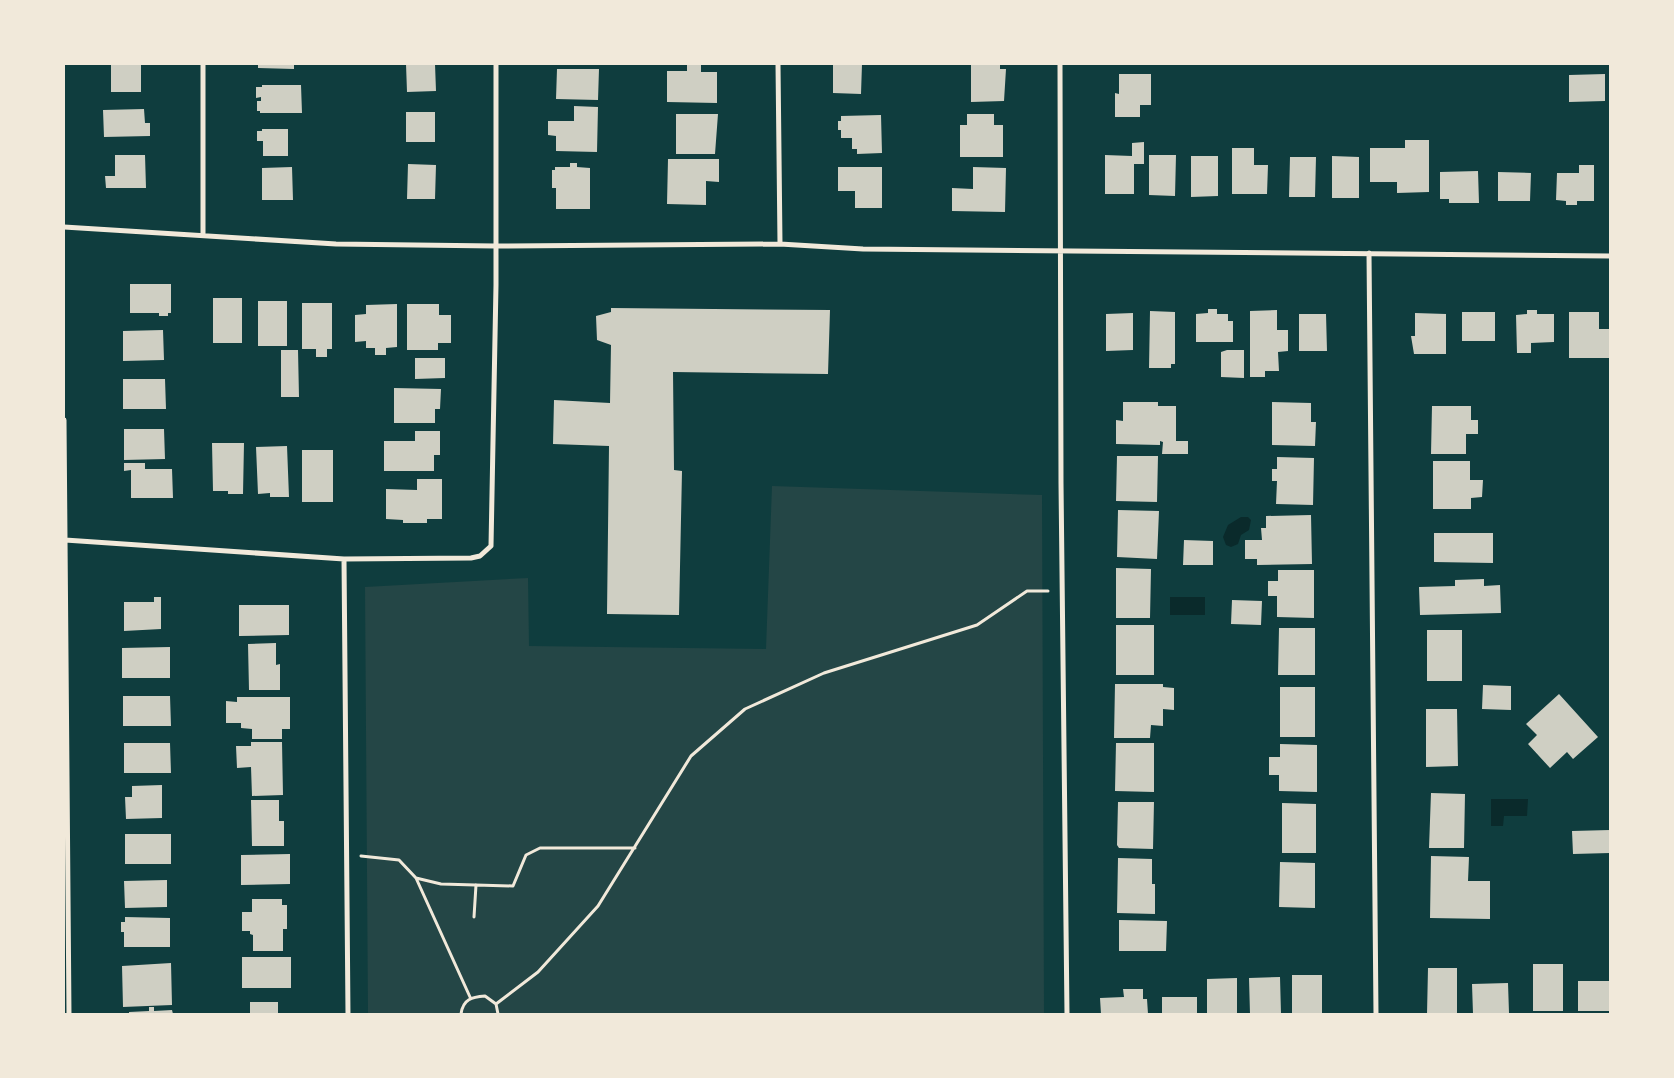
<svg xmlns="http://www.w3.org/2000/svg" width="1674" height="1078" viewBox="0 0 1674 1078" font-family="Arial,sans-serif">
  <style>
    .green { fill: #244646 }
    .water { fill: #0a2a2b }
    .building { fill: #cfcfc3 }
    .lines { fill: none; stroke-linecap: round; stroke-linejoin: round }
    .path { stroke: #f1e9da; stroke-width: 3 }
    .minor { stroke: #f1e9da; stroke-width: 5 }
  </style>
  <rect width="100%" height="100%" fill="#0f3d3e"/>
  <path class="green" d="M772 486 1042 495 1044 1014H368L365 587 528 578 529 646 766 649Z"/>
  <path class="water" d="M1241 517H1248L1251 520 1249 530 1241 535 1238 544 1231 547 1226 545 1223 537 1228 525Z
    M1170 597H1205V615H1170Z
    M1491 799H1528L1527 816H1504L1503 826H1491Z"/>
  <path class="building" d="M111 64H141V92H111Z
    M258 64H294V69L258 68Z
    M406 64H435L436 91 407 92Z
    M833 64H862L861 94 833 93Z
    M971 64H1000V69H1006L1004 101 971 102Z
    M687 65H701V72H717V103L667 102V71H687Z
    M557 69H599L598 100 556 99Z
    M1119 74H1151V105H1140V117H1115V93L1119 94Z
    M1605 74V101L1569 102V75Z
    M262 85H301L302 113H260V111H257V101H261V97L256 98V87H262Z
    M574 106 598 107 597 152 556 151V136L548 135V121H574Z
    M144 109 145 123H150V136L104 137 103 110Z
    M406 112H435V142H406Z
    M676 114H718L715 154H676Z
    M967 114H994V125H1003V157H960V125H967Z
    M881 115 882 153 857 154V149H852V138H841V130H838V121H841V116Z
    M262 129H288V156H263V141H257V131H262Z
    M1405 140H1429V192L1397 193V182H1370V148H1405Z
    M1144 142V164H1134V194H1105V155L1132 156V143Z
    M1232 148H1254V165H1268L1267 194H1232Z
    M115 155H145L146 188H106L105 176H115Z
    M1149 155H1176L1175 196 1149 195Z
    M1191 156H1218V196L1191 197Z
    M1332 156 1359 157V198H1332Z
    M1290 157H1316L1315 197H1289Z
    M668 159H719V182L706 181V205L667 204Z
    M570 163H577V167L590 168V209H556V188H552V170H555V167H570Z
    M408 164 436 165 435 199H407Z
    M1579 165H1594V201H1577V205H1566V201L1556 200 1557 173H1579Z
    M292 167 293 200H262V168Z
    M838 167H882V208H855V191H838Z
    M973 167 1006 168 1005 212 952 211V188L973 189Z
    M1478 171 1479 203H1449V199H1440V172Z
    M1498 172 1531 173 1530 201H1498Z
    M130 284H171V313H168V316H159V313H130Z
    M213 298H242V343H213Z
    M258 301H287V346H258Z
    M302 303H332V349H327V357H316V349H302Z
    M397 304V347L386 348V355H375V348H366V341L355 342V315L366 314V305Z
    M407 304H439V315H451V343H438V350H407Z
    M611 308 830 310 828 374 673 372 674 470 682 471 679 615 607 614 609 446 553 444 554 400 610 403 611 345 597 340 596 316 611 312Z
    M1208 309H1217V314H1228V321H1233V342H1196V314L1208 313Z
    M1277 310V330H1288V351L1278 352 1279 371H1265V377H1250V311Z
    M1527 310H1537V314H1554V342L1531 343V353H1517L1516 315 1527 314Z
    M1150 311 1175 312V364H1171V368H1149Z
    M1462 312H1495V341H1462Z
    M1569 312H1599V329H1610V358H1569Z
    M1133 313V350L1106 351V314Z
    M1415 313 1446 314V354H1414L1411 336H1415Z
    M1299 314H1326L1327 351H1299Z
    M163 330 164 360 123 361V331Z
    M281 350H298L299 397H281Z
    M1227 350H1244V378L1221 377V352Z
    M415 358H445V378L415 379Z
    M123 379H165L166 409H123Z
    M394 388 441 389 440 409H435V423H394Z
    M1123 402H1158V406H1176V441H1188V454H1162L1163 442 1160 441V445L1116 444V420L1123 421Z
    M1272 402 1311 403V422H1316L1315 446 1272 445Z
    M1432 406H1471V420H1478V434H1466V454H1431Z
    M124 429H164L165 459 124 460Z
    M415 431H440V455H434V471H384V441H415Z
    M212 443H244L243 494H228V491H213Z
    M287 446 289 497H270V493L258 494 256 447Z
    M302 450H333V502H302Z
    M1117 456H1158L1157 502 1116 501Z
    M1277 457 1314 458 1313 505 1276 504 1277 481H1272V469H1277Z
    M1433 461H1470V480H1483L1482 497 1471 498V509H1433Z
    M124 463H145V469H172L173 498H131V470L124 471Z
    M417 479H442V519H427V523H403V520L386 519V489L417 490Z
    M1118 510 1159 511 1157 559 1117 557Z
    M1311 515 1312 564 1257 565V559H1245V540H1262L1261 528H1266V516Z
    M1434 533H1493V563L1434 562Z
    M1184 540 1213 541V565H1183Z
    M1116 568 1151 569 1150 618H1116Z
    M1278 570H1314V618L1277 617V596H1268V581H1278Z
    M1484 579V586L1500 585 1501 613 1420 615 1419 587 1455 586V580Z
    M154 597H161V629L124 631V602H154Z
    M1232 600 1262 601 1261 625 1231 624Z
    M239 605H289V635L239 636Z
    M1116 625H1154V675H1116Z
    M1279 628H1315V675H1278Z
    M1427 630H1462V681H1427Z
    M276 643V665L280 664V690H249L248 644Z
    M170 647V678H122V648Z
    M1115 684H1163V687L1174 688V710L1163 709V726L1151 725 1150 738H1114Z
    M1483 685 1511 686V710L1482 709Z
    M1280 687H1315V737H1280Z
    M1559 694 1598 737 1573 759 1567 752 1550 768 1528 744 1537 735 1526 724Z
    M123 696H170L171 726H123Z
    M237 697H290V729H282V739H252V729L241 728V723H226V701L237 702Z
    M1426 709H1457L1458 766 1426 767Z
    M251 742H282L283 795 252 796 251 767 237 768 236 746H251Z
    M124 743H170L171 773H124Z
    M1116 743H1154V792L1115 791Z
    M1280 744 1317 745V792L1279 791V775H1269V757H1280Z
    M162 785V818L126 819 125 797H132V786Z
    M1431 793 1465 794 1464 848H1429Z
    M251 800H279V821H284V846H252Z
    M1118 802H1154L1153 849 1119 848 1117 845Z
    M1282 803 1316 804V853H1282Z
    M1610 830V853L1573 854 1572 831Z
    M125 834H171V864H125Z
    M290 854V884L241 885V855Z
    M1431 856 1469 857 1468 881H1490V919L1430 918Z
    M1118 858 1152 859V884H1155V914L1117 913Z
    M1280 862 1315 863V908L1279 907Z
    M167 880V907L125 908 124 881Z
    M252 899H282V905H287V929H283V951H253V935L250 934V931H242V912H252Z
    M125 917 170 918V947H124V932H121V922H125Z
    M1119 920 1167 921 1166 951H1119Z
    M242 957H291V988H242Z
    M171 963 172 1005 123 1007 122 966Z
    M1533 964H1563V1011H1533Z
    M1428 968H1457V1014H1427Z
    M1292 975H1322V1014H1292Z
    M1280 977 1281 1014H1250L1249 978Z
    M1237 978V1014H1207V979Z
    M1578 981H1610V1011H1578Z
    M1508 983 1509 1013 1473 1014 1472 984Z
    M1123 989H1143V999H1147L1148 1014H1101L1100 998 1124 997Z
    M1162 997H1197V1014H1162Z
    M250 1002H278V1014H250Z
    M149 1007H154V1011L172 1010 173 1014H129V1012L149 1011Z"/>
  <g class="lines">
    <path class="path" d="M361 856 399 860 416 878 470 997
      M416 878 441 884 513 886 526 855 540 848H635
      M474 917 476 885
      M496 1004 538 972 598 906 691 756 745 709 824 673 977 625 1027 591H1048
      M461 1014C463 999 472 997 485 996L496 1004 498 1014"/>
    <path class="minor" d="M203 64V234
      M778 64 780 244
      M1060 64 1061 483 1067 1014
      M64 227 336 244 495 246 780 244 863 249 1610 256
      M1369 253 1376 1014
      M64 420 69 1014
      M65 540 344 559 471 558 480 556 491 546 496 285V64
      M344 559 348 1014"/>
  </g>
  <rect width="1674" height="1078" fill="none" stroke="#f1e9da" stroke-width="130"/>
</svg>
